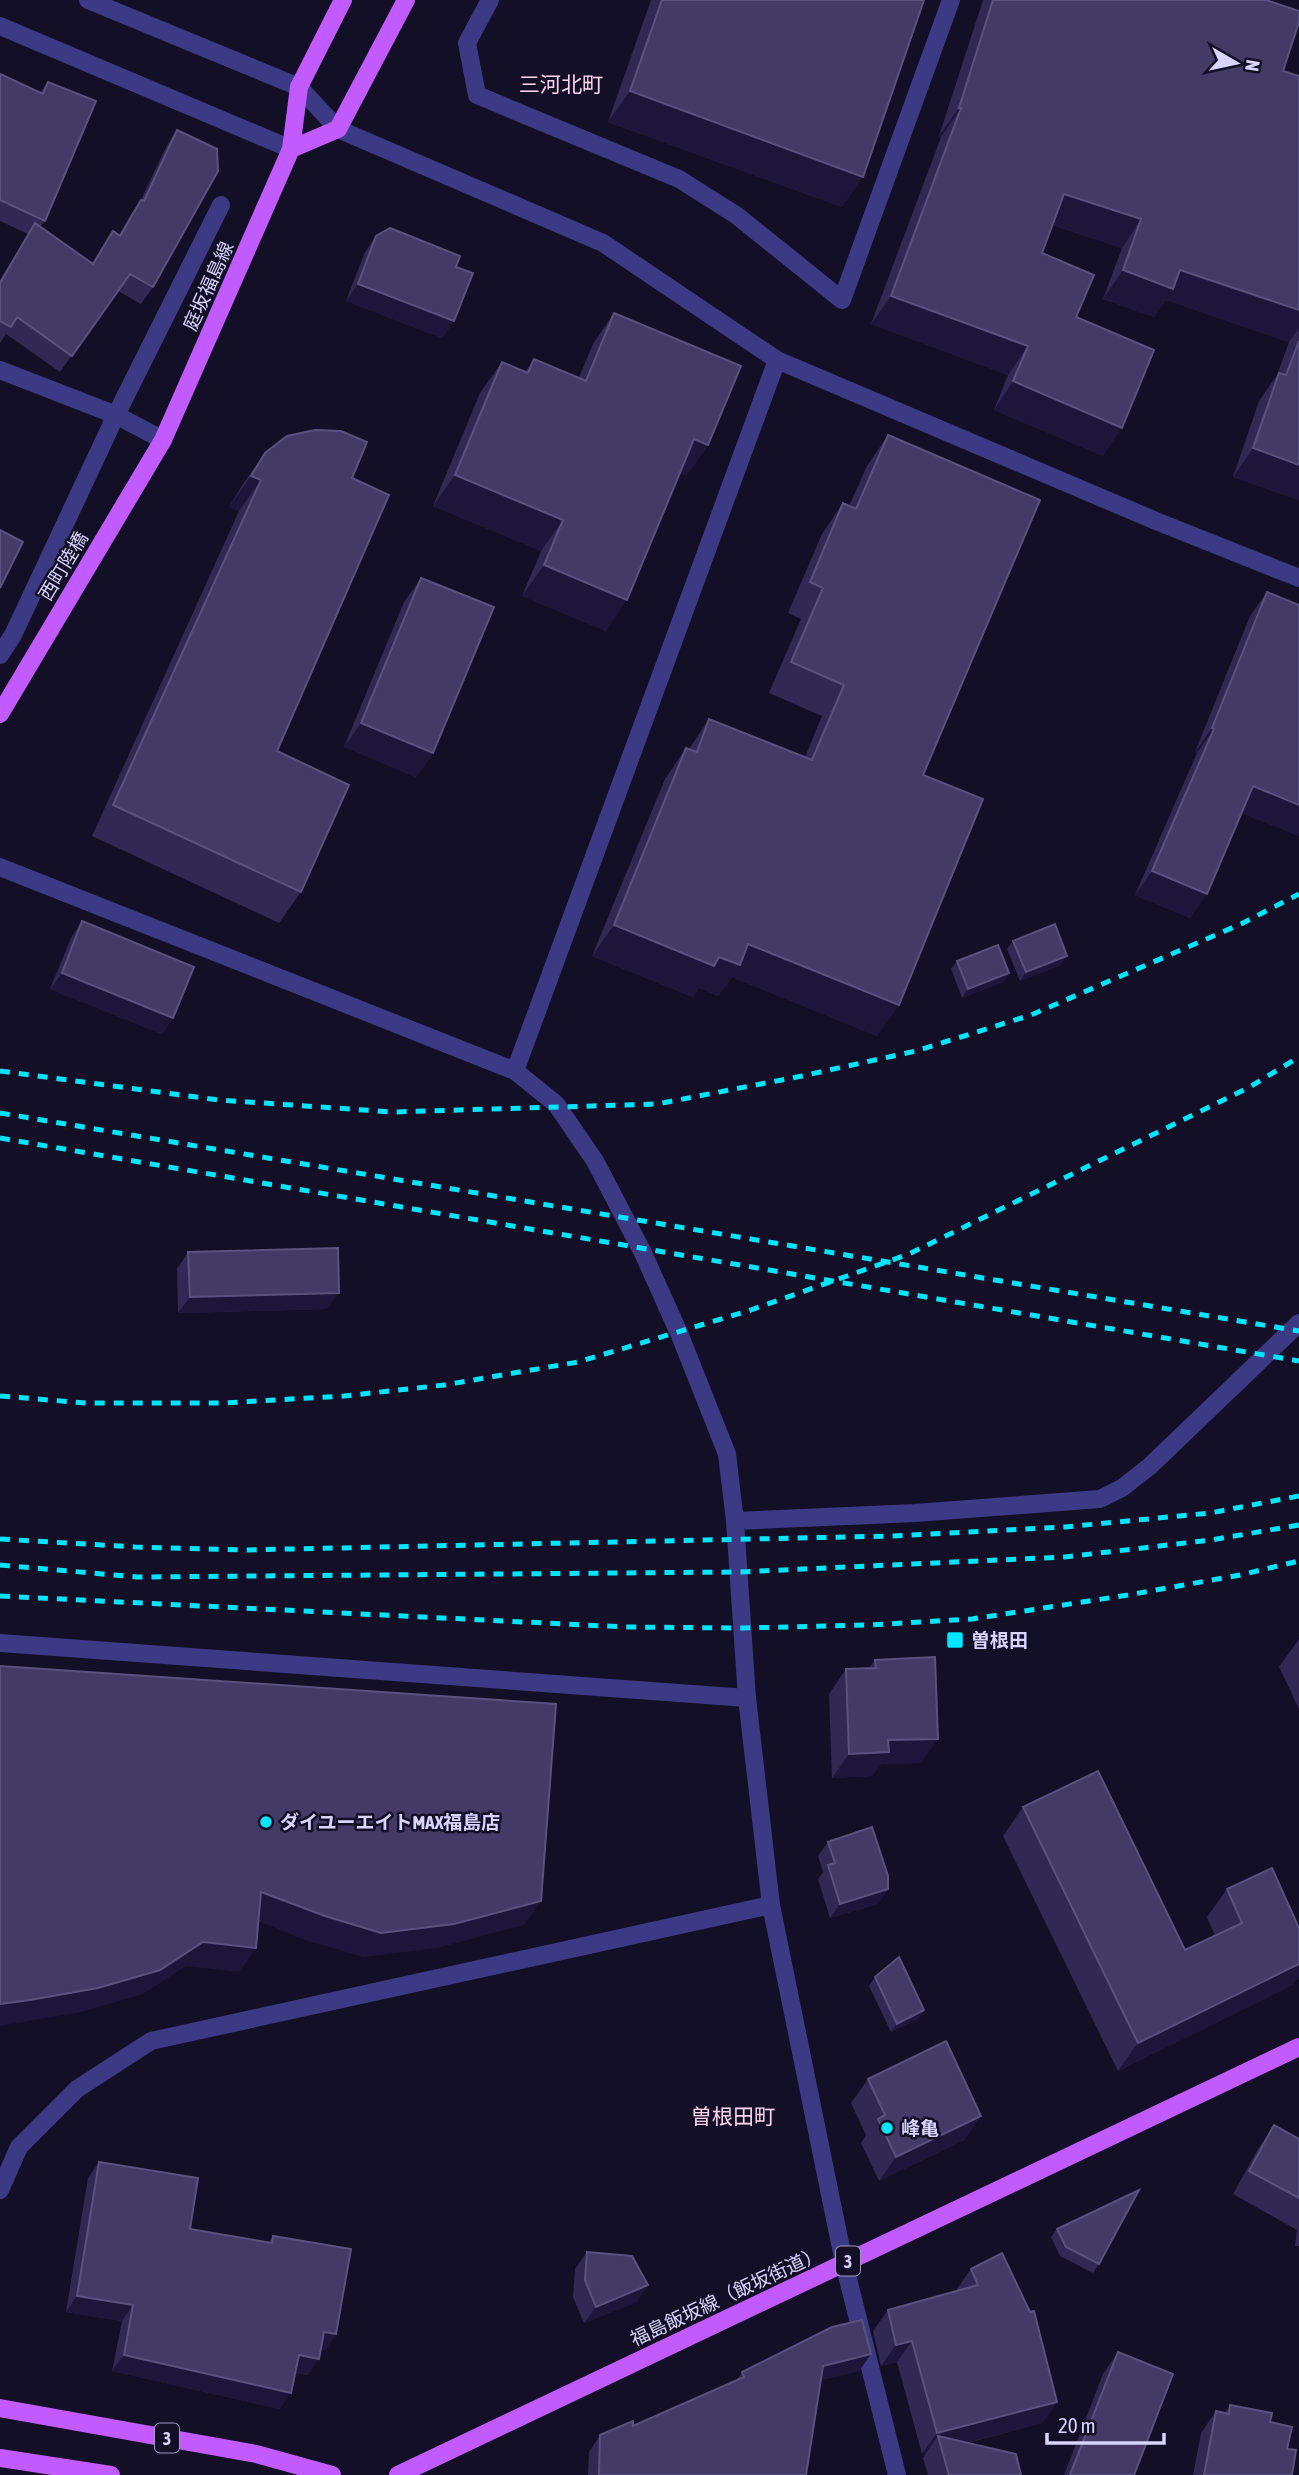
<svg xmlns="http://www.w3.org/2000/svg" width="1299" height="2475" viewBox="0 0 1299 2475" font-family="'Asap Condensed','Noto Sans JP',sans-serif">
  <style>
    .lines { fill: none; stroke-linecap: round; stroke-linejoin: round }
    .minor { stroke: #3d3a85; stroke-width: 18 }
    .major { stroke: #c25bff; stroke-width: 18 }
    .rail { stroke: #00e5ff; stroke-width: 5; stroke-dasharray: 10 9; stroke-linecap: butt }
    .wall { fill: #312854 }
    .shaded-wall { fill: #1d163a }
    .building { fill: #433a66; stroke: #5a527e; stroke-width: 2 }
    .poi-dot { fill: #00e5ff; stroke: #130f26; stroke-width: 2.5 }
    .labels { text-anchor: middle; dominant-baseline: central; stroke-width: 5; stroke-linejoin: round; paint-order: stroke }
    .shield { fill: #130f26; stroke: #9e99be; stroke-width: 2 }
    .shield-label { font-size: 18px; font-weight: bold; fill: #d9d4ff }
    .street-label { font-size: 19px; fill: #d9d4ff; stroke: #130f26 }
    .poi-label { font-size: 19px; font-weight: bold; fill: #d9d4ff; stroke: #130f26; text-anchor: start }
    .neighbourhood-label { font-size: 21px; fill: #ffd6f0; stroke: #130f26 }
  </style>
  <rect width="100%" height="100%" fill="#130f26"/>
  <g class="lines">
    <path class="minor" d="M88 0 299 87 338 129 603 243 777 360 1156 521 1299 578
      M490 0 467 43 477 95 679 179 736 215 842 300 951 0
      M0 26 291 149
      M0 370 116 415 163 440
      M0 655 13 635 116 415 221 205
      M0 867 515 1071 556 1104 595 1161 643 1253 679 1333 727 1454 735 1521 747 1698 771 1905 844 2263 897 2475
      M515 1071 777 360
      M735 1521 915 1513 1100 1499 1122 1488 1150 1466 1299 1323
      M0 1643 747 1698
      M0 2190 19 2147 77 2089 151 2041 771 1905"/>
    <path class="major" d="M291 149 338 129 406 0
      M0 714 163 440 291 149 299 87 343 0
      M0 2408 256 2454 332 2475
      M0 2458 111 2475
      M398 2475 1299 2047"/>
    <path class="rail" d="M0 1071 219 1100 393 1112 657 1104 802 1076 916 1051 1031 1015 1241 924 1299 894
      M0 1113 1299 1331
      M0 1138 1299 1361
      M0 1396 86 1403H223L344 1396 444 1385 578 1362 751 1310 909 1254 1248 1088 1299 1057
      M0 1539 135 1547 244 1550 891 1536 1065 1527 1210 1513 1299 1496
      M0 1565 137 1577 738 1572 1065 1557 1211 1540 1299 1525
      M0 1596 625 1627 743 1628 869 1625 972 1619 1128 1595 1240 1575 1299 1561"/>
  </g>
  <path class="wall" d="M651 0H924L842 207 608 122Z
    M983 0H1266L1283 71 1299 76V500L1233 477 1259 401 1277 375 1289 342 1166 300 1154 317 1103 299 1122 248 1052 225 1042 253 1076 317 1103 456 994 410 1008 375 871 324 941 137 939 136Z
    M0 74 40 92 48 82 45 221 40 227 92 264 113 231 119 235 130 216 140 202 166 147 177 130 153 287 141 304 118 291 60 372 6 334 0 343V280L28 234 0 221Z
    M376 236 456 267 454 321 442 338 346 301 365 252Z
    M614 313 708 445 686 476 680 473 606 631 522 596 541 551 433 506 480 393 502 362 525 372 534 359 579 377 593 344Z
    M888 435 923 775 899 1005 877 1036 732 977 718 996 699 988 693 997 592 956 665 779 686 748 689 749 709 719 805 757 822 716 769 693 801 619 788 613 822 534 843 503 849 506 867 466Z
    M265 453 352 478 277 751 301 892 279 923 92 836 239 511 229 507 243 484Z
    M421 578 433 753 416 777 344 747 404 602Z
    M1267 592 1299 605V836L1242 813 1207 894 1190 918 1135 895 1197 753 1195 752 1250 616Z
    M82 921 173 1018 162 1034 50 989 71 938Z
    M1013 941 1061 965 1020 981 1007 949Z
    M957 961 1009 973 1003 982 962 998 951 969Z
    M188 1252 327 1309 178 1313 177 1269Z
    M1299 1639V1709L1279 1667Z
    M875 1660 921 1763 881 1764 872 1776 832 1778 829 1694 846 1669 869 1668Z
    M1023 1807 1185 1950 1215 1936 1207 1917 1227 1889 1299 1928V1976L1292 1985 1118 2071 1003 1836Z
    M828 1842 888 1889 878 1904 830 1918 818 1879 823 1872 818 1856Z
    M875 1977 924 2010 918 2019 891 2032 869 1986Z
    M868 2079 981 2116 964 2140 879 2181 861 2143 866 2135 851 2103Z
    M1274 2125 1299 2139V2246H1295L1297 2230 1233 2194 1258 2149Z
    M99 2162 190 2229 268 2243 273 2236 336 2334 325 2350 321 2349 308 2375 295 2373 280 2409 112 2371 122 2321 66 2312 88 2178Z
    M1057 2229 1099 2264 1093 2273 1060 2256 1051 2237Z
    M587 2252 637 2302 584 2323 573 2297 575 2269Z
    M971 2269 1057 2402 1042 2423 967 2443 1021 2475H928L923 2458 926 2453 922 2454 897 2362 881 2366 873 2331 888 2310 956 2291V2290Z
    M1118 2352 1134 2475H1064L1103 2374Z
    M871 2354 859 2371 821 2380 806 2475H588L589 2452 600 2435 633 2426 737 2380 742 2372Z
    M1230 2405 1270 2422 1287 2449 1292 2475H1193L1201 2433 1216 2411 1225 2413Z"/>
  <path class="shaded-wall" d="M630 91 863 177 842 207 608 122Z
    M959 108H961L941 137 939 136Z
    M1064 194 1141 219 1122 248 1044 222Z
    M1123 270H1180L1299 310V328L1289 342 1166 300 1154 317 1103 299Z
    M358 284 454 321 442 338 346 301Z
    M891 296 1028 346 1008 375 871 324Z
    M1013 381 1122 428 1103 456 994 410Z
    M694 439 708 445 686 476 673 470Z
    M1253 448 1299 465V500L1233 477Z
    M455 475 563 520 541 551 433 506Z
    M251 476 261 480 239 511 229 507Z
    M544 565 627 600 606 631 522 596Z
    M361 723 433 753 416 777 344 747Z
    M1212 728 1214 729 1197 753 1195 752Z
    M1253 786 1299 805V836L1236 811Z
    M1152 871 1207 894 1190 918 1135 895Z
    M614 925 719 957 748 944 899 1005 877 1036 732 977 718 996 699 988 693 997 592 956Z
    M1067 956 1061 965 1020 981 1026 972Z
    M62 973 173 1018 162 1034 50 989Z
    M1009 973 1003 982 962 998 968 989Z
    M339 1293 327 1309 178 1313 190 1297Z
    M938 1739 921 1763 881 1764 872 1776 832 1778 849 1754 888 1740Z
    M888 1889 878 1904 830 1918 840 1904Z
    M261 1892 541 1901 524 1925 437 1948 364 1957 308 1941 245 1916Z
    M203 1942 256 1948 239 1972 186 1966 143 1994 81 2012 0 2026V2004Z
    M1299 1964V1976L1292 1985 1118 2071 1138 2043Z
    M924 2010 918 2019 891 2032 897 2024Z
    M981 2116 964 2140 879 2181 896 2157Z
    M648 2285 637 2302 584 2323 596 2307Z
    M77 2296 133 2305 122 2321 66 2312Z
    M324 2332 336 2334 325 2350 313 2348Z
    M912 2341 897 2362 881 2366 896 2345Z
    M871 2354 859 2371 811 2382 823 2366Z
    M124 2355 291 2393 280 2409 112 2371Z
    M299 2355 319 2359 308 2375 288 2371Z
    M1057 2402 1042 2423 942 2449 938 2436 926 2453 922 2454 937 2433Z"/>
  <path class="building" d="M662 0H924L863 177 630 91Z
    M993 0H1266L1299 11V22L1283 71 1299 76V310L1180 270 1173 289 1123 270 1141 219 1064 194 1042 253 1094 275 1076 317 1154 350 1122 428 1013 381 1028 346 891 296 961 108H959Z
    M0 74 43 94 48 82 96 101 45 221 0 200Z
    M177 130 217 149 218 171 153 287 130 274 72 356 17 317 11 327 0 321V283L35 223 93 264 113 231 120 236 141 200 144 201Z
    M390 228 460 256 456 267 473 273 454 321 358 284 376 236Z
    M614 313 741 366 708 445 694 439 627 600 544 565 563 520 455 475 502 362 528 373 534 359 586 381Z
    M1299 341V465L1253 448 1279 373 1286 375Z
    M315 430 341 431 367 442 352 478 389 495 277 751 349 785 301 892 113 805 261 480 251 476 265 453 287 436Z
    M888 435 1040 500 923 775 983 799 899 1005 748 944 740 965 719 957 714 966 614 925 686 748 697 752 709 719 812 760 844 685 791 662 823 588 810 582 843 503 856 509Z
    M0 530 23 542 0 588Z
    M421 578 494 607 433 753 361 723Z
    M1267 592 1299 605V805L1253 786 1207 894 1152 871 1214 729 1212 728Z
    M82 921 194 967 173 1018 62 973Z
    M1055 924 1067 956 1026 972 1013 941Z
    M998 945 1009 973 968 989 957 961Z
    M338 1248 339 1293 190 1297 188 1252Z
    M935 1657 938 1739 888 1740 889 1752 849 1754 846 1669 876 1668 875 1660Z
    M0 1666 556 1704 541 1901 454 1924 381 1933 325 1916 261 1892 256 1948 203 1942 160 1970 98 1988 30 2000 0 2004Z
    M1098 1771 1185 1950 1242 1923 1227 1889 1272 1868 1299 1928V1964L1138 2043 1023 1807Z
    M872 1827 888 1876V1889L840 1904 828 1865 835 1863 828 1842Z
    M899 1957 924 2010 897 2024 875 1977Z
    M946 2041 981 2116 896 2157 878 2119 885 2115 868 2079Z
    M1274 2125 1299 2139V2198L1249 2171Z
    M99 2162 198 2178 190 2229 272 2243 273 2236 351 2249 336 2334 324 2332 319 2359 299 2355 291 2393 124 2355 133 2305 77 2296Z
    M1139 2190 1099 2264 1066 2247 1057 2229Z
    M587 2252 632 2256 648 2285 596 2307 585 2280Z
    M1002 2253 1030 2312 1034 2311 1057 2402 937 2433 912 2341 896 2345 888 2310 978 2285 971 2269Z
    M862 2320 871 2354 823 2366 806 2475H599L600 2435 633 2421V2426L744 2377 742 2372 832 2327Z
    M1118 2352 1173 2374 1134 2475H1070Z
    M1230 2405 1272 2413 1270 2422 1292 2427 1287 2449 1296 2450 1292 2475H1204L1216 2411 1229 2414Z
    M938 2436 1016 2454 1021 2475H949Z"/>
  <g class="poi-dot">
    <rect x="946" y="1631" width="18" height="18" rx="3.5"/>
    <circle cx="266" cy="1822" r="7"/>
    <circle cx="887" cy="2128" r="7"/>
  </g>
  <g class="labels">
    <g class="shield">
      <rect x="836" y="2246.5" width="24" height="29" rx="5"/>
      <rect x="155" y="2423.5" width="24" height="29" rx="5"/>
    </g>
    <g class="shield-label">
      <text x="848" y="2261">3</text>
      <text x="167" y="2438">3</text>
    </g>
    <g class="street-label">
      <text transform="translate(208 286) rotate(-66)">庭坂福島線</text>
      <text transform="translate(63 566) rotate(-59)">西町陸橋</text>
      <text transform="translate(726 2296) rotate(-25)">福島飯坂線（飯坂街道）</text>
    </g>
    <g class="poi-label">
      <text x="971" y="1640">曽根田</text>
      <text x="280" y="1822">ダイユーエイトMAX福島店</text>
      <text x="901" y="2128">峰亀</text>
    </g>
    <g class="neighbourhood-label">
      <text x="561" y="84">三河北町</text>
      <text x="733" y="2116">曽根田町</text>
    </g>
  </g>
  <g transform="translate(1236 63) rotate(99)" stroke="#130f26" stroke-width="5" paint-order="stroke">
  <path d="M0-5L12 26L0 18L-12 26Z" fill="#d9d4ff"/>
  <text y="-10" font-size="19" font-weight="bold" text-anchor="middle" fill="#d9d4ff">N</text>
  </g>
  <path d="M1047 2433v10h117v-10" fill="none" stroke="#d9d4ff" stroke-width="3.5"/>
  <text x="1058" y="2433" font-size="21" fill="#d9d4ff" stroke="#130f26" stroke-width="5" paint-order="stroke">20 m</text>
</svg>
